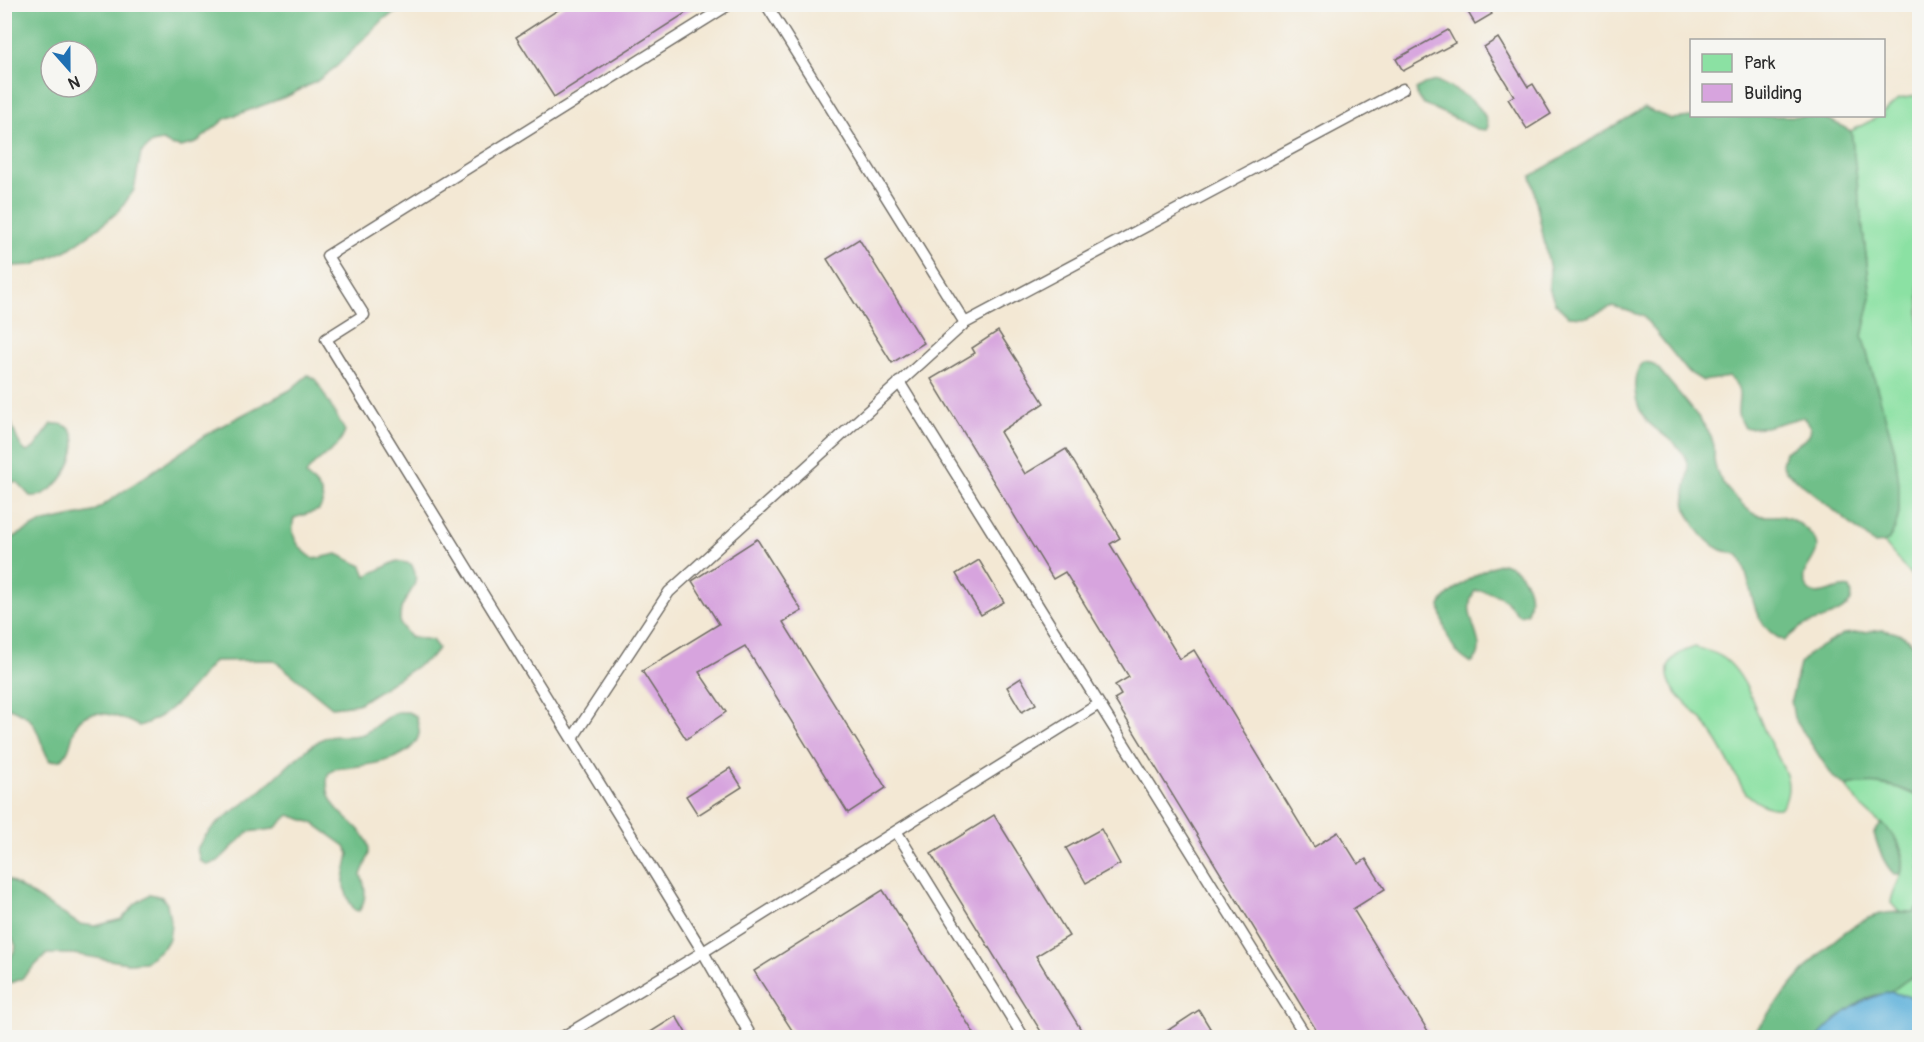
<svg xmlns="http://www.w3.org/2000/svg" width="1924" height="1042" viewBox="0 0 1924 1042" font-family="Pangolin,sans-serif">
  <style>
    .green { fill: #8be1a3; stroke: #5b8667; stroke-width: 1.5 }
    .forest { fill: #70bf89; stroke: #4e755a; stroke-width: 1.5; fill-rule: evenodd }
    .water { fill: #60b2db; stroke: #466e83; stroke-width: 1.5 }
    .building { fill: #d7a4de }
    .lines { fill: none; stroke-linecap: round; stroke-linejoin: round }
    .lane-casing { stroke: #716d66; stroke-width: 13 }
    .lane { stroke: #fff; stroke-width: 10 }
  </style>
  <rect width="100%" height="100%" fill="#f6f6f2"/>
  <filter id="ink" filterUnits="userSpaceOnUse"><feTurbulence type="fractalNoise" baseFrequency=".0167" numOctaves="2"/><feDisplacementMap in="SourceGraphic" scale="12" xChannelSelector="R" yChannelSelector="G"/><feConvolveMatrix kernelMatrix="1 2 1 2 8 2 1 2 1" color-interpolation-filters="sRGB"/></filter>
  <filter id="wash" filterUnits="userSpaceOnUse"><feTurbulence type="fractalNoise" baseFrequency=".008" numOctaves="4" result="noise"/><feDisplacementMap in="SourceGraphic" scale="24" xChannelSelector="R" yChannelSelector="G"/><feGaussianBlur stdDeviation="1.35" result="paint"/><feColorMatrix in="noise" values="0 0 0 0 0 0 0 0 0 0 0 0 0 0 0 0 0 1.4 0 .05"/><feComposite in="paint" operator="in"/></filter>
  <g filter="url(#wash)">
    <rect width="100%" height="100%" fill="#f3e8d4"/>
    <path class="green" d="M1915 96 1919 97V585L1884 543 1888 540 1895 528 1899 513 1895 451 1862 336 1871 297 1851 131 1880 116H1884V112L1899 99Z
      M1695 647C1705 650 1716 652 1725 659 1749 679 1754 709 1767 736 1773 749 1783 764 1787 778 1789 788 1788 801 1780 808 1767 810 1756 802 1747 794 1742 789 1739 780 1735 774 1725 756 1716 738 1704 722 1692 707 1666 691 1668 670 1669 656 1684 651 1695 647Z
      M1868 782 1898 788 1919 797 1920 906 1914 912H1899L1891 903C1892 889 1903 878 1903 863 1904 835 1879 825 1863 808 1857 801 1851 793 1846 786Z
      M1919 974V1002L1907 996 1890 992 1900 983Z"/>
    <path class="forest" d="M5 4H410V5L385 18 337 66 317 81 288 96 225 119 196 143 181 147 170 145 163 141 152 143 141 153 134 190 120 210 96 230 67 250 33 265 12 266 5 273ZM51 51H87V87H51Z
      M1437 81C1456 90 1485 103 1488 126L1486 130 1477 129 1424 104 1418 98 1416 89 1424 84Z
      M1644 108 1671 119 1702 116H1812L1828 119 1851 131 1871 297 1862 336 1895 451 1899 484V513L1895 529 1888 540 1884 543 1875 544 1786 471 1782 464 1785 452C1799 443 1823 434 1803 417L1766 427 1744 428C1742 424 1739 419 1738 414 1737 398 1745 390 1729 377L1703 381 1688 372 1643 316 1613 306 1587 317 1568 316 1555 303 1549 288 1550 270 1531 176Z
      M1644 362 1651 363 1658 368C1672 386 1707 423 1713 442 1715 447 1714 454 1714 460 1716 475 1726 489 1737 499 1742 504 1748 511 1754 514 1762 518 1773 515 1782 516 1791 518 1803 525 1809 532 1832 554 1796 566 1805 585 1815 605 1835 584 1850 588 1861 612 1818 619 1803 626 1796 630 1790 636 1784 641 1746 622 1756 588 1739 555 1733 553 1727 552 1721 550 1704 542 1685 517 1685 498 1684 485 1692 474 1687 461 1680 443 1661 435 1648 422 1635 408 1628 376 1644 362Z
      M308 375 316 380 345 431C339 453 315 456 306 475 316 485 329 495 319 510L294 518C289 537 299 549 314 559L337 554 362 566 366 576 397 561 411 564C423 584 408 591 401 609 400 614 400 619 400 624L410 637 432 640 438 648 433 656 358 704 332 707 274 660 214 661C192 687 172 716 139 726 119 716 83 701 74 731 70 743 70 751 61 760L50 761C41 748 39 726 27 717 21 712 11 709 5 706V542L40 523 93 512 212 431 290 390Z
      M4 403C10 416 16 446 27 452L34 448 52 424C99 420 64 501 30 496L17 482H5Z
      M1503 563C1523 569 1535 592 1527 613L1519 615C1513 611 1511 605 1505 600 1498 594 1484 590 1475 591 1456 616 1495 646 1471 663 1450 653 1443 627 1440 606 1447 591 1487 566 1503 563Z
      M1883 630C1901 633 1909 637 1919 652V797C1895 783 1873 781 1846 786L1833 777 1794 718 1791 700 1800 664 1810 653 1843 634Z
      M398 712H408L416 716C417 722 420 729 419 734 413 763 358 766 335 769L328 774C320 817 371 822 369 853 368 860 363 869 361 875 366 888 367 899 359 911L355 910 350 903 344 887V878L349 854 345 846 313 823 289 815 274 829 248 832 218 861 208 865 200 861 197 849C210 823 236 811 258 793 279 776 298 753 322 739 334 733 350 739 363 734 376 728 384 716 398 712Z
      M1882 823C1897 838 1905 852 1901 874H1894C1883 863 1878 847 1874 833Z
      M4 877 79 924 95 926 122 919 135 904 150 894 162 897 167 904 171 925 169 939 164 947 145 962 128 963 73 954H47L21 979 6 985 5 984V969L16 947 13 939 5 936Z
      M1919 906V974C1908 977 1902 984 1892 991 1886 995 1876 994 1870 997 1850 1008 1832 1021 1818 1037L1750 1038C1781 999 1828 930 1877 915 1889 911 1901 912 1914 912Z"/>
    <path class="water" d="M1890 992 1907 996 1919 1002V1037H1818C1837 1016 1862 998 1890 992Z"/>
    <g id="blocks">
      <path class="building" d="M567 4H700L554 97 516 37Z
        M1463 4H1486L1492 14 1475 24Z
        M1448 30 1455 43 1403 71 1396 59Z
        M1498 38 1528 87 1533 84 1551 114 1527 129 1508 99 1514 96 1484 47Z
        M859 239 924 343 892 363 827 259Z
        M998 331 1044 403 1000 432 1025 474 1066 449 1120 538 1110 544 1180 659 1194 650 1314 847 1338 832 1358 864 1366 859 1385 889 1353 909 1428 1031 1418 1038H1321L1114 699 1121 695 1115 685 1129 677 1065 572 1053 579 931 379 975 353 972 348Z
        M757 539 802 611 783 622 886 788 848 813 745 646 699 672 726 712 686 739 642 671 719 624 692 581Z
        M979 560 1004 602 981 615 956 574Z
        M1021 678 1036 704 1022 712 1007 687Z
        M730 768 742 787 698 815 686 796Z
        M994 815 1069 936 1036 956 1086 1038H1045L931 854Z
        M1101 829 1120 864 1086 883 1066 848Z
        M883 890 977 1038H797L754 971Z
        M1199 1010 1216 1038H1156Z
        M676 1016 689 1038H641Z"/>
    </g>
  </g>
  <g filter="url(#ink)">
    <use href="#blocks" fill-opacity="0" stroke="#716d66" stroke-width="1.5"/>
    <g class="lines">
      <defs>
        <path id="lane" d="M730 4 327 256 364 315 326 339 703 952 752 1038
          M766 4 965 323
          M899 382 1307 1038
          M572 739 669 592 965 323 1403 89
          M896 831 1024 1038
          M561 1038 703 952 1099 704"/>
      </defs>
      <use href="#lane" class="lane-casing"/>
      <use href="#lane" class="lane"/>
    </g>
  </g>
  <rect width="1924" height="1042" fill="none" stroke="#f6f6f2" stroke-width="24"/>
  <rect x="1690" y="39" width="195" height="78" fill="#f6f6f2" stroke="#a5a5a2" stroke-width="1.5"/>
  <rect x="1702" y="54" width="30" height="18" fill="#8be1a3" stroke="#a5a5a2" stroke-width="1.5"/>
  <text x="1744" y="69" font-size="18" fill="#2b2b2b">Park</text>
  <rect x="1702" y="84" width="30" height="18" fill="#d7a4de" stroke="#a5a5a2" stroke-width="1.5"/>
  <text x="1744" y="99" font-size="18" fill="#2b2b2b">Building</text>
  <g transform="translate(69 69) rotate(159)"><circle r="28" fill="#f6f6f2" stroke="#a5a5a2" stroke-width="1.5"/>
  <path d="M0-4.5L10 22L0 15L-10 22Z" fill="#1f6fb2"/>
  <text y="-9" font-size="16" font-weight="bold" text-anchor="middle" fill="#2b2b2b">N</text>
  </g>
</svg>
